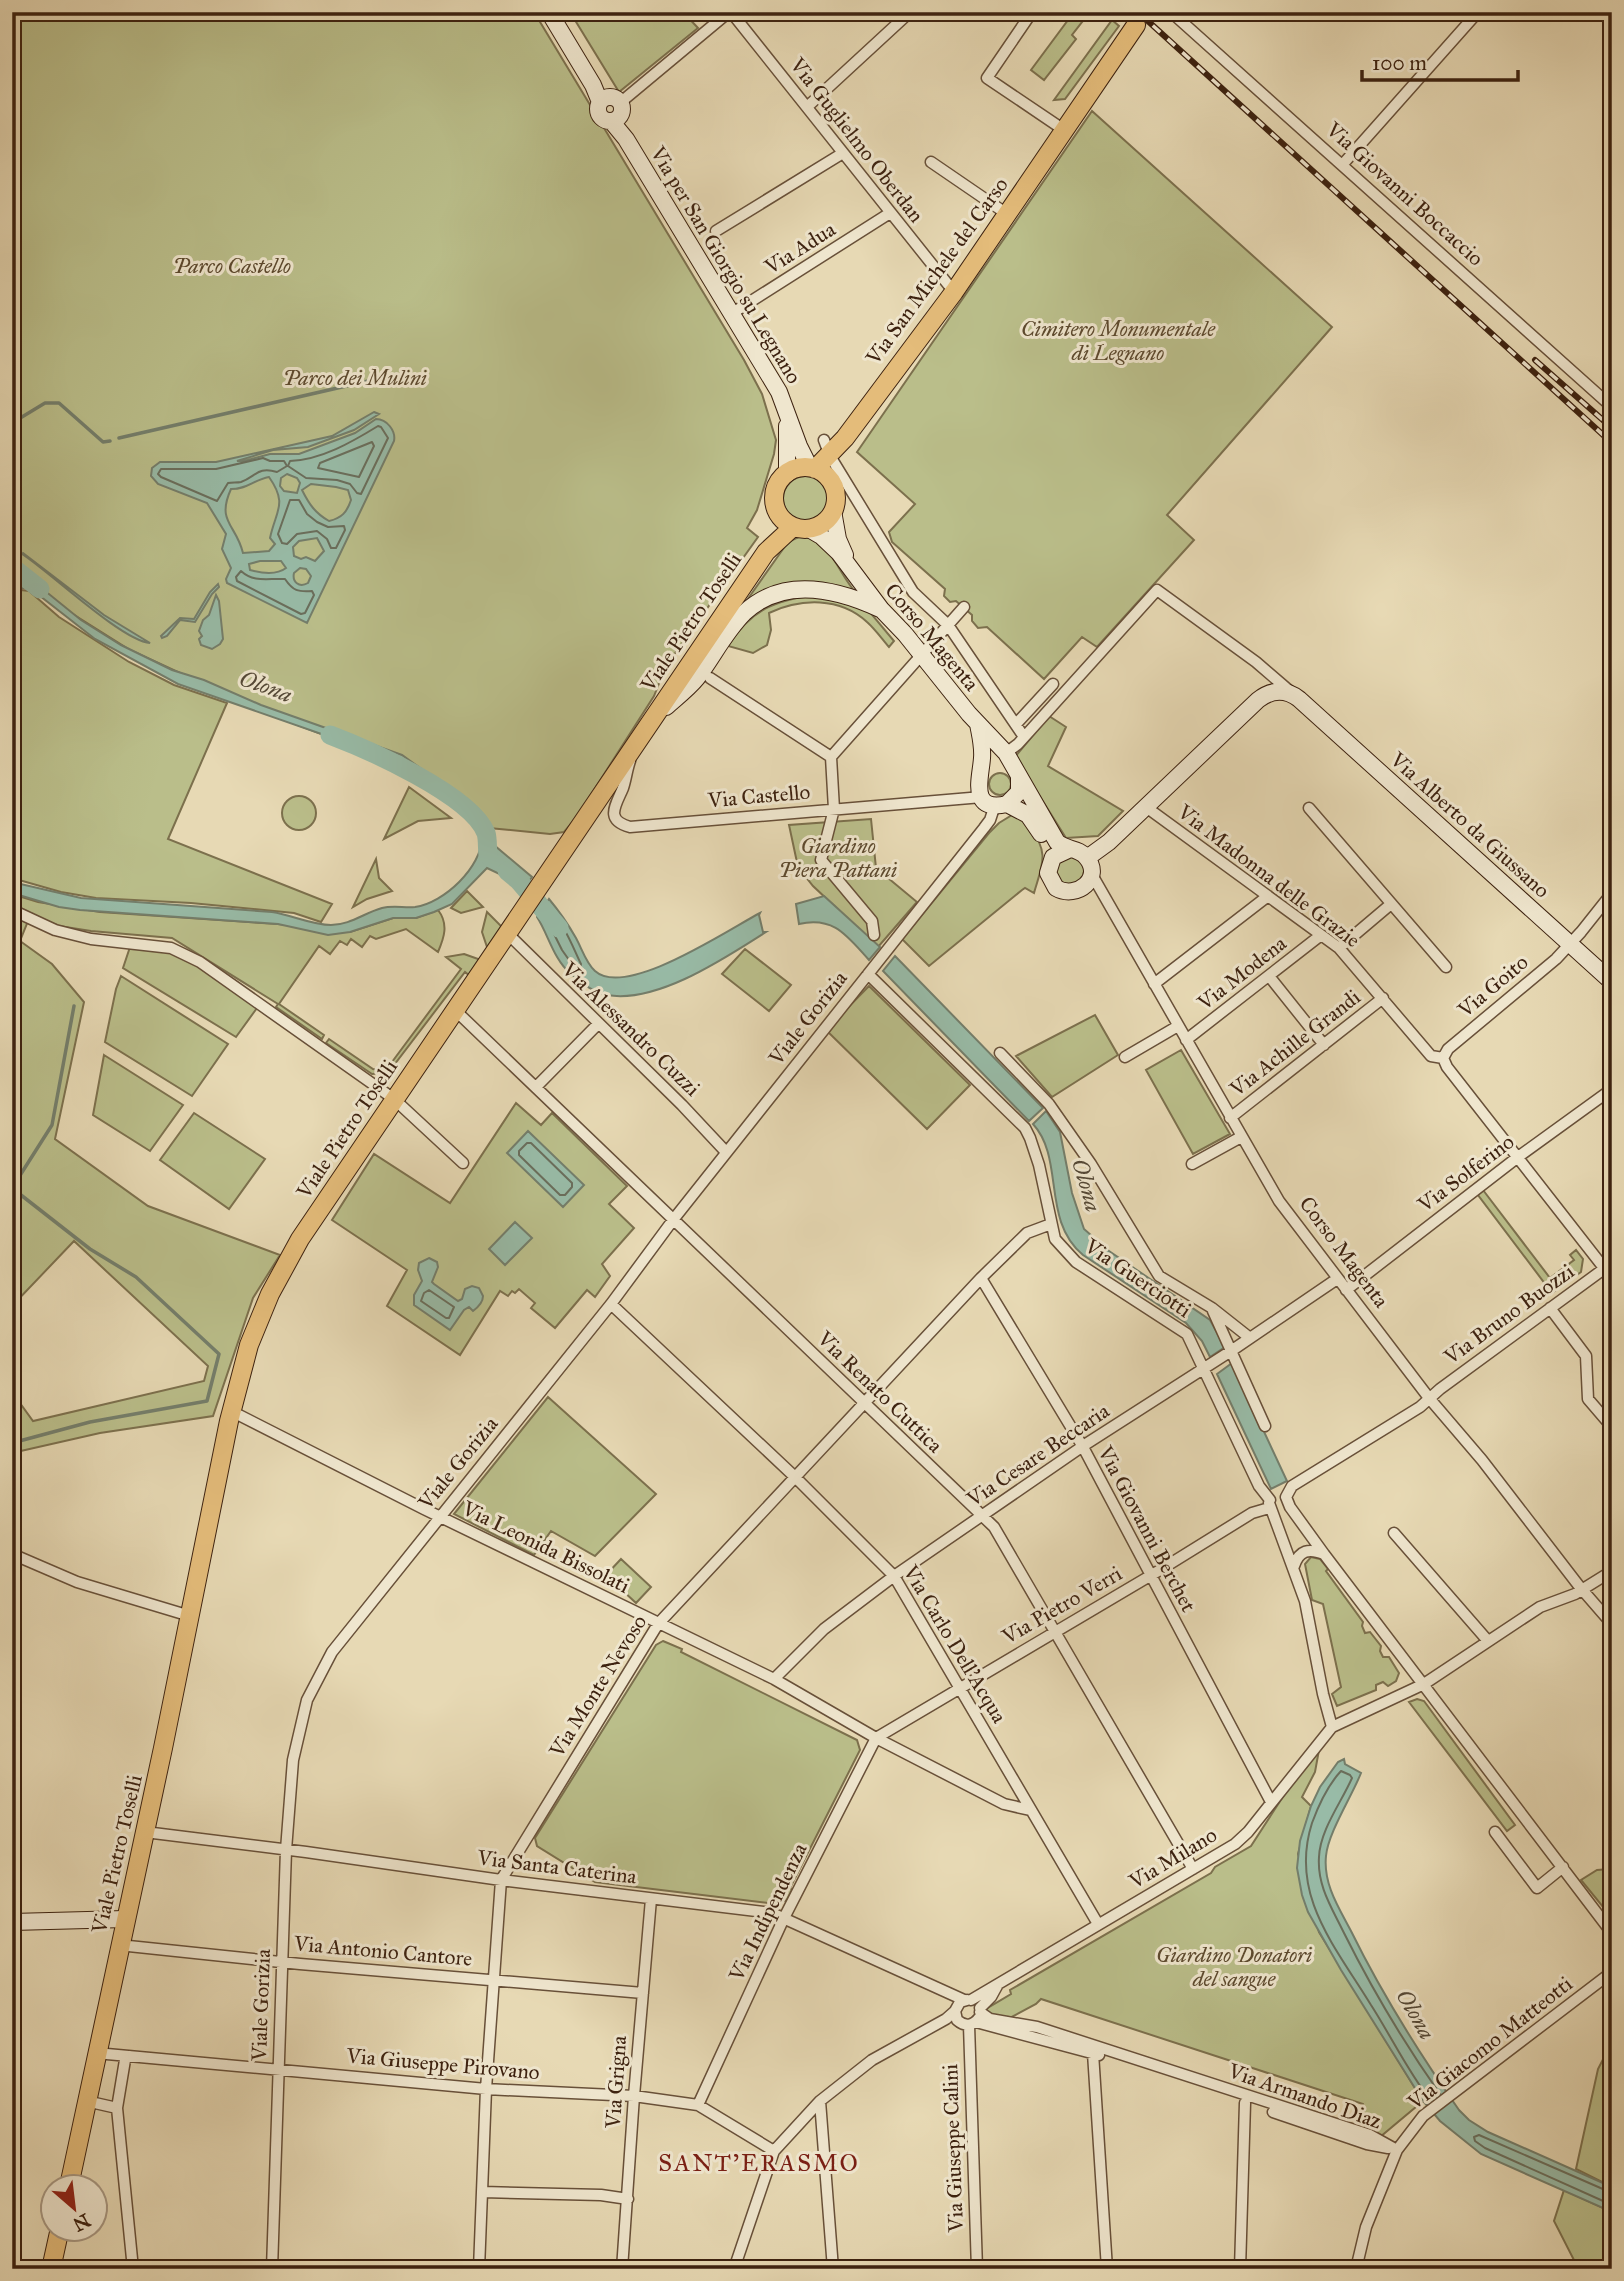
<svg xmlns="http://www.w3.org/2000/svg" width="1624" height="2281" viewBox="0 0 1624 2281" font-family="'IM FELL Great Primer',serif">
  <style>
    .green { fill: #babe8a; stroke: #7c704d; stroke-width: 2 }
    .water { fill: #98bba7; stroke: #747e6b; stroke-width: 2; fill-rule: evenodd }
    .lines { fill: none; stroke-linecap: round; stroke-linejoin: round }
    .shore { stroke: #6a6e5c; stroke-width: 2 }
    .stream { stroke: #747e6b; stroke-width: 3.5 }
    .river { stroke: #98bba7; stroke-width: 19 }
    .primary-tunnel { stroke: #c5b493; stroke-width: 18; stroke-dasharray: 18 9; stroke-linecap: butt }
    .street-casing { stroke: #685039; stroke-width: 13 }
    .secondary-casing { stroke: #3d2210; stroke-width: 18 }
    .primary-casing { stroke: #3d2210; stroke-width: 20 }
    .street { stroke: #efe6ce; stroke-width: 10 }
    .secondary { stroke: #efe6ce; stroke-width: 16 }
    .primary { stroke: #e4bc7a; stroke-width: 18 }
    .rail-casing { stroke: #3d2210; stroke-width: 6 }
    .rail { stroke: #efe6ce; stroke-width: 3.5; stroke-dasharray: 10; stroke-linecap: butt }
    .labels { text-anchor: middle; dominant-baseline: central; stroke-width: 6; stroke-linejoin: round; paint-order: stroke }
    .street-label { font-size: 21px; fill: #3d2210; stroke: #efe6ce }
    .park-label { font-size: 21px; font-style: italic; fill: #5c492e; stroke: #efe6ce }
    .water-label { font-size: 23px; font-style: italic; fill: #544836; stroke: #efe6ce }
    .quarter-label { font-size: 24px; letter-spacing: 2px; fill: #7a1f14; stroke: #efe6ce }
  </style>
  <rect width="100%" height="100%" fill="#e7d9b4"/>
  <filter id="stains"><feTurbulence type="fractalNoise" baseFrequency=".00286" numOctaves="4"/><feColorMatrix values="0 0 0 0 .2 0 0 0 0 .09 0 0 0 0 .02 0 0 0 .5 -.17"/></filter>
  <radialGradient id="worn" r=".72"><stop offset=".6" stop-color="#630" stop-opacity="0"/><stop offset="1" stop-color="#630" stop-opacity=".3"/></radialGradient>
  <path class="green" d="M12 12H534L744 360 762 394 776 440 774 454 757 510 747 528 758 537 666 666 654 696 576 818 564 832 550 834 489 828 485 820 462 799 421 772 274 716 130 650 33 589 18 576 12 581Z
    M570 12H683L698 28 619 92Z
    M1074 12 1089 13 1072 35 1076 39 1044 80 1031 70Z
    M1112 20 1119 26 1065 99 1054 100Z
    M1092 111 1332 327 1167 515 1194 540 1097 647 1082 637 1044 679 987 627 978 628 972 621V615L956 601 950 602 944 596 945 589 892 542 889 532 915 504 857 452Z
    M783 499a23 23 0 1 1 46 0a23 23 0 1 1-46 0Z
    M803 535C834 545 837 572 857 594L833 586 740 610 788 542Z
    M21 590 29 591 59 617 129 662 174 685 227 703 168 839 332 904 321 922 294 913 191 903 96 898 61 892 12 878V594Z
    M817 594 869 611 894 641 889 647C882 639 875 629 867 622 840 597 801 598 769 613L771 630 767 645 753 653 728 646C752 608 775 601 817 594Z
    M1049 716 1066 727 1048 766 1123 811 1098 836 1066 838 1015 757Z
    M989 784a11 11 0 1 1 22 0a11 11 0 1 1-22 0Z
    M409 787 451 818 418 821 384 839Z
    M282 813a17 17 0 1 1 34 0a17 17 0 1 1-34 0Z
    M1012 815C1021 817 1024 821 1030 828 1050 853 1042 865 1034 893L1025 888 1022 890 929 966 902 939 989 833 999 823Z
    M871 819 876 868 917 902 878 947 813 886 798 867 789 825Z
    M1067 855 1082 859 1086 879 1068 887 1056 877V866Z
    M376 859 379 878 392 891 367 899 353 907Z
    M467 891 483 907 461 913 451 908Z
    M12 894 38 902 100 912 278 924 350 932 393 918H416L438 910C449 924 444 938 438 952L406 929 376 939 370 936 362 947 351 939 347 945 340 941 330 954 319 946 279 1004 324 1035 322 1039 276 1007 278 1004 172 938 91 931 59 926 12 907Z
    M487 912 503 928 488 950 482 932Z
    M12 914 28 921 20 941 52 964 84 1002 55 1139 148 1206 280 1255 253 1298 213 1416 100 1433 12 1453V1392L33 1421 204 1381 208 1366 74 1241 12 1306Z
    M130 947 168 952 197 965 257 1008 236 1037 123 968Z
    M745 949 791 985 769 1011 722 974Z
    M464 954 481 960 470 976 465 972 391 1069 385 1073 372 1074 326 1043 329 1039 373 1069 379 1070 389 1066 461 969 446 957Z
    M121 976 228 1044 192 1096 105 1042 116 989Z
    M869 986 970 1085 927 1129 826 1030Z
    M1095 1015 1118 1055 1052 1097 1016 1056Z
    M1181 1050 1230 1134 1193 1154 1146 1070Z
    M104 1055 183 1105 150 1151 93 1115Z
    M516 1103 541 1125 552 1113 627 1186 609 1204 634 1228 602 1264 610 1276 595 1297 587 1290 555 1328 531 1308 535 1303 519 1289 515 1293 512 1291 508 1296 500 1291 460 1355 387 1306 407 1270 332 1220 374 1154 450 1203Z
    M194 1113 265 1159 229 1209 160 1160Z
    M1483 1190 1550 1278 1574 1260 1570 1255 1576 1250 1583 1259 1581 1272 1552 1293 1478 1195Z
    M548 1397 656 1494 595 1556 551 1531 534 1555 454 1514Z
    M1311 1557 1320 1559 1328 1569 1326 1571 1363 1622 1362 1626 1365 1633 1370 1632 1381 1646 1380 1651 1383 1657H1389L1399 1673 1396 1681 1388 1686 1383 1682 1376 1685V1690L1337 1706 1332 1694 1341 1687 1323 1604 1312 1600 1305 1564Z
    M621 1559 651 1587 636 1603 606 1575Z
    M663 1641 682 1649 681 1652 857 1740 860 1750 790 1888 792 1890 787 1900 777 1904 595 1882 537 1846 535 1838 656 1645Z
    M1417 1699 1424 1701 1515 1825 1507 1831 1409 1702Z
    M1319 1750 1315 1772 1302 1797 1311 1806 1298 1854 1319 1932 1423 2101 1380 2137 1366 2130 1363 2104 1041 1999 1036 2004 1006 2020 989 2015 986 2009 1011 1994 1010 1990 1211 1873 1215 1867 1251 1846 1286 1792Z
    M1610 1869 1612 1871V1918L1581 1880 1597 1870Z
    M1612 2042V2187L1576 2169 1598 2069Z
    M1564 2190 1612 2212V2269H1576L1575 2262 1554 2221Z"/>
  <path class="water" d="M374 412 379 414 354 430 308 447 273 450 237 461H244L270 454H299L355 433 376 419C387 419 396 431 394 441L307 623 227 583 226 579 231 568 222 549 226 534 207 503 158 484 151 476 152 468 160 462H216L332 436ZM287 474 297 478 300 483 297 493 284 491 280 486 281 478ZM269 477C288 504 276 510 270 538L275 544 269 551 243 553C236 524 216 522 231 489 248 489 253 480 269 477ZM311 484 336 487 348 490 351 500C347 512 342 518 329 521 315 513 309 504 302 490ZM317 538 324 551 315 561 306 557 301 559 294 556 293 547 299 541ZM260 561H281L286 568C277 575 261 573 250 570L249 564ZM300 568 306 569 311 576 308 583C299 588 292 582 294 573Z
    M23 553 104 615 150 643C122 641 50 572 22 554Z
    M23 573 81 620 121 645 172 670 204 680 261 705 402 755 462 798 476 810 486 827 479 828 471 815 458 803 399 761 178 684 95 639 31 589 20 588 12 591V583L18 580V577Z
    M218 584 219 587 212 594 195 622 180 620 167 636 162 638 161 636 180 618 194 619 210 592Z
    M216 595 219 601 223 639 220 644 212 649 201 645 199 639 202 636 199 631 203 620 209 615Z
    M489 836 494 845 532 877 521 892 506 877 487 868 452 904 434 912 416 918H393L350 932 328 935 278 924 80 910 59 907 12 893V882L81 898 272 912C292 915 312 925 331 925 350 925 364 913 382 908 393 905 404 908 415 907 444 903 482 867 482 837Z
    M824 896 880 947 869 960C847 936 834 916 799 924L796 904Z
    M549 899C559 911 568 924 576 938 582 949 586 963 595 971 626 999 729 929 760 913L759 915 763 932H766C725 958 657 1004 607 995 592 992 581 982 570 973 554 960 548 934 537 917Z
    M895 956 1043 1108 1029 1121 883 971Z
    M1046 1111 1060 1132 1072 1193 1084 1229 1109 1251 1210 1320 1225 1347 1210 1357 1202 1341 1186 1323 1083 1255C1041 1220 1065 1159 1033 1124Z
    M528 1131 584 1185 563 1207 507 1153Z
    M515 1222 532 1238 505 1265 489 1249Z
    M429 1258 437 1262 438 1267 432 1282 434 1284 458 1301 462 1299 465 1289 472 1286 479 1288 483 1296C483 1302 477 1308 473 1311L469 1307 464 1310 450 1330 414 1305V1295L422 1281 418 1270 419 1263Z
    M1232 1363 1287 1481 1271 1489 1217 1374Z
    M1344 1759 1345 1764 1361 1773C1352 1796 1328 1833 1326 1856 1323 1884 1339 1908 1351 1931 1382 1994 1419 2053 1459 2110L1469 2120 1488 2132 1612 2187V2212L1481 2154 1440 2121 1423 2101 1341 1970 1308 1912 1302 1895 1297 1868 1300 1841 1311 1806 1320 1787 1338 1762Z"/>
  <g class="lines">
    <path class="shore" d="M378 426 381 427 388 438 361 494 357 493 350 484 337 480 306 478 288 466 290 461C321 460 352 442 378 426Z
      M372 442 374 446 359 477 318 468 320 463Z
      M263 458 270 461H284L287 466 277 472C257 466 256 477 241 482 237 483 232 482 228 483L217 501 161 477 158 474 161 469H216Z
      M290 500H299L307 514 317 522 328 527 344 526 345 530 336 548H331L327 539 317 531 297 534 287 544 282 543 278 534Z
      M241 571C254 583 268 578 285 579 293 591 298 592 312 591L314 595 305 613 301 614 237 581 236 577Z
      M549 913C564 921 573 948 581 964L580 968 574 967 562 950 546 918Z
      M527 1143H531L572 1183V1187L565 1195H560L519 1155V1151Z
      M429 1290 454 1307 449 1318H446L421 1301 424 1293Z
      M1431 2101C1408 2072 1391 2036 1371 2005 1335 1946 1289 1895 1312 1823 1319 1804 1327 1786 1341 1771L1350 1775 1352 1778C1341 1803 1320 1830 1319 1857 1317 1886 1332 1908 1344 1933 1372 1989 1404 2043 1440 2094
      M1612 2193 1479 2135 1474 2137 1475 2141 1485 2148 1612 2205"/>
    <path class="stream" d="M12 423 45 403H59L103 442 110 441
      M119 438 390 376
      M12 1443 90 1422 207 1401 219 1354 136 1277 90 1249 12 1188 52 1125 74 1006"/>
    <path class="river" d="M12 567 40 589
      M330 735C367 749 471 795 486 833 488 839 487 848 488 855
      M507 871 519 881 559 928"/>
    <path class="primary-tunnel" d="M1136 25 1144 12"/>
    <defs>
      <path id="street" d="M731 12 954 292
        M1032 12 987 78 1064 130
        M1171 12 1612 407
        M621 102 729 12
        M807 107 910 12
        M931 162 1007 214
        M1343 164 1478 12
        M716 231 843 153
        M731 314 890 213
        M824 440 830 456 913 592 948 625 1024 737
        M710 678 831 757
        M1016 724 1053 684
        M1006 753 1018 744 1157 590 1256 662 1292 693
        M831 757 964 607
        M831 757 834 809 821 860 872 921 874 935
        M630 761C627 769 626 779 623 788 616 805 604 820 630 827L982 797
        M1146 807 1339 948 1431 1056 1443 1058
        M1309 808 1446 967
        M1091 873 1279 1201 1429 1398 1482 1460 1579 1586 1612 1624
        M12 910 55 930 91 939 171 948 200 962 394 1099 463 1163
        M508 934 682 1105 726 1152
        M1339 948 1391 904
        M868 974 1025 1128 1030 1138 1039 1165 1055 1239 1076 1262 1187 1334 1259 1486 1270 1500
        M1269 976 1324 1045
        M1154 984 1268 896
        M456 1011 994 1527 1193 1869
        M1186 1040 1321 935
        M1000 1053 1049 1104 1091 1164 1159 1276 1212 1308 1250 1338
        M1125 1057 1178 1026
        M1443 1058 1447 1067 1604 1268
        M1443 1058 1448 1049 1556 959 1581 932 1612 893
        M536 1087 598 1024
        M1230 1118 1383 998
        M1192 1164 1241 1137
        M981 1278 1083 1447 1271 1802
        M1346 1290 1518 1157 1612 1089
        M611 1304 795 1477 894 1576 1098 1924
        M1550 1308 1586 1356 1588 1399 1612 1427
        M1213 1311 1265 1426
        M231 1411 424 1509 774 1679 876 1738 1004 1804 1030 1810
        M1286 1497 1290 1507 1324 1554 1612 1933
        M1286 1497 1292 1486 1420 1407 1440 1389 1612 1263
        M1269 1503 1305 1601 1323 1694 1332 1727
        M1394 1533 1488 1641
        M12 1554 77 1582 190 1616
        M1294 1566C1299 1550 1309 1548 1324 1554
        M774 1679 824 1629 894 1576 1086 1444 1231 1351 1337 1279
        M145 1832 306 1852 501 1880 772 1913 964 2000
        M1495 1832 1537 1888 1563 1867
        M119 1945 300 1964 643 1993
        M971 2000 1235 1844 1248 1832 1332 1727 1424 1684 1540 1607 1575 1594 1612 1571
        M980 2008 991 1997 997 1986
        M955 2011 957 2020C965 2027 973 2026 979 2018
        M980 2012 990 2019 1037 2027 1370 2135 1397 2150
        M976 2022 1099 2055
        M969 2025 977 2269
        M96 2053 486 2089 634 2096 698 2105 774 2151
        M1093 2053 1107 2269
        M129 2056 125 2060 117 2108 133 2269
        M86 2101 117 2108
        M820 2101 833 2269
        M698 2105 784 1918 876 1738 1160 1570 1252 1513 1269 1508
        M1273 2112 1367 2144 1388 2148
        M483 2192 601 2195 628 2199
        M272 2269 286 1850 293 1760 307 1700 332 1652 611 1304 673 1220 984 828 990 820 995 805
        M418 2269 479 2267
        M479 2269 486 2089 501 1880 658 1624 981 1278 1027 1233 1051 1224
        M622 2269 634 2096 651 1899
        M734 2269 774 2151 820 2101 872 2060 946 2019 955 2011 960 2002 967 2000
        M1240 2269 1245 2103
        M1356 2269 1366 2227 1397 2150 1423 2116 1612 1972"/>
      <path id="secondary" d="M549 12 593 85 600 102
        M598 109a12 12 0 1 1 24 0a12 12 0 1 1-24 0Z
        M612 122 626 139 779 392 799 446 810 468
        M787 474V426
        M833 511 838 539 845 555
        M809 529 821 536 839 553 881 609 905 634 969 714 1006 753 1057 842C1066 850 1079 848 1086 857 1104 878 1077 900 1056 888L1048 873 1053 857 1068 850
        M666 707C676 698 688 689 697 678 713 657 725 632 744 613 783 576 837 589 880 609
        M978 724C980 735 983 746 982 758 981 777 968 813 1007 804L1019 792V776
        M1007 804 1028 815 1041 834
        M1087 858 1109 842 1258 700C1272 689 1286 689 1299 699L1612 982
        M12 1922 125 1919"/>
      <path id="primary" d="M774 498a31 31 0 1 1 62 0a31 31 0 1 1-62 0Z
        M815 469 845 438 954 292 1136 25
        M69 2186 163 1748 229 1421 249 1345 270 1294 300 1239 766 552 793 527
        M51 2269 60 2228"/>
    </defs>
    <use href="#street" class="street-casing"/>
    <use href="#secondary" class="secondary-casing"/>
    <use href="#primary" class="primary-casing"/>
    <use href="#street" class="street"/>
    <use href="#secondary" class="secondary"/>
    <use href="#primary" class="primary"/>
    <defs>
      <path id="rail" d="M1138 12 1612 443
        M1535 360 1612 428"/>
    </defs>
    <use href="#rail" class="rail-casing"/>
    <use href="#rail" class="rail"/>
  </g>
  <g class="labels">
    <g class="street-label">
      <text transform="translate(857 140) rotate(52)">Via Guglielmo Oberdan</text>
      <text transform="translate(1405 194) rotate(42)">Via Giovanni Boccaccio</text>
      <text transform="translate(800 248) rotate(-32)">Via Adua</text>
      <text transform="translate(726 265) rotate(59)">Via per San Giorgio su Legnano</text>
      <text transform="translate(937 271) rotate(-54)">Via San Michele del Carso</text>
      <text transform="translate(691 622) rotate(-56)">Viale Pietro Toselli</text>
      <text transform="translate(932 637) rotate(50)">Corso Magenta</text>
      <text transform="translate(759 796) rotate(-5)">Via Castello</text>
      <text transform="translate(1470 825) rotate(42)">Via Alberto da Giussano</text>
      <text transform="translate(1269 876) rotate(37)">Via Madonna delle Grazie</text>
      <text transform="translate(1242 973) rotate(-38)">Via Modena</text>
      <text transform="translate(1493 986) rotate(-40)">Via Goito</text>
      <text transform="translate(808 1018) rotate(-52)">Viale Gorizia</text>
      <text transform="translate(631 1029) rotate(44)">Via Alessandro Cuzzi</text>
      <text transform="translate(1295 1043) rotate(-38)">Via Achille Grandi</text>
      <text transform="translate(347 1129) rotate(-56)">Viale Pietro Toselli</text>
      <text transform="translate(1466 1173) rotate(-37)">Via Solferino</text>
      <text transform="translate(1344 1252) rotate(53)">Corso Magenta</text>
      <text transform="translate(1138 1278) rotate(34)">Via Guerciotti</text>
      <text transform="translate(1509 1314) rotate(-36)">Via Bruno Buozzi</text>
      <text transform="translate(880 1392) rotate(44)">Via Renato Cuttica</text>
      <text transform="translate(1038 1455) rotate(-34)">Via Cesare Beccaria</text>
      <text transform="translate(458 1463) rotate(-51)">Viale Gorizia</text>
      <text transform="translate(1147 1529) rotate(62)">Via Giovanni Berchet</text>
      <text transform="translate(546 1547) rotate(26)">Via Leonida Bissolati</text>
      <text transform="translate(1062 1605) rotate(-30)">Via Pietro Verri</text>
      <text transform="translate(955 1644) rotate(59)">Via Carlo Dell'Acqua</text>
      <text transform="translate(598 1686) rotate(-58)">Via Monte Nevoso</text>
      <text transform="translate(117 1854) rotate(-77)">Viale Pietro Toselli</text>
      <text transform="translate(1173 1858) rotate(-31)">Via Milano</text>
      <text transform="translate(557 1867) rotate(7)">Via Santa Caterina</text>
      <text transform="translate(768 1912) rotate(-64)">Via Indipendenza</text>
      <text transform="translate(383 1951) rotate(5)">Via Antonio Cantore</text>
      <text transform="translate(261 2005) rotate(-88)">Viale Gorizia</text>
      <text transform="translate(1490 2043) rotate(-38)">Via Giacomo Matteotti</text>
      <text transform="translate(443 2064) rotate(5)">Via Giuseppe Pirovano</text>
      <text transform="translate(616 2082) rotate(-86)">Via Grigna</text>
      <text transform="translate(1305 2096) rotate(19)">Via Armando Diaz</text>
      <text transform="translate(953 2148) rotate(-92)">Via Giuseppe Calini</text>
    </g>
    <g class="park-label">
      <text x="232" y="266">Parco Castello</text>
      <text x="1118" y="329">Cimitero Monumentale<tspan x="1118" dy="24">di Legnano</tspan></text>
      <text x="355" y="378">Parco dei Mulini</text>
      <text x="838" y="846">Giardino<tspan x="838" dy="24">Piera Pattani</tspan></text>
      <text x="1234" y="1955">Giardino Donatori<tspan x="1234" dy="24">del sangue</tspan></text>
    </g>
    <g class="water-label">
      <text transform="translate(266 686) rotate(20)">Olona</text>
      <text transform="translate(1087 1185) rotate(74)">Olona</text>
      <text transform="translate(1416 2014) rotate(60)">Olona</text>
    </g>
    <g class="quarter-label">
      <text x="759" y="2163">SANT'ERASMO</text>
    </g>
  </g>
  <rect width="1624" height="2281" fill="none" stroke="#e7d9b4" stroke-width="42"/>
  <rect x="14" y="14" width="1596" height="2253" fill="none" stroke="#3d2210" stroke-width="3.5"/>
  <rect x="21" y="21" width="1582" height="2239" fill="none" stroke="#3d2210" stroke-width="2"/>
  <g transform="translate(74 2208) rotate(152)"><circle r="33" fill="#efe6ce" stroke="#a89882" stroke-width="2"/>
  <path d="M0-5L12 26L0 18L-12 26Z" fill="#8f2418"/>
  <text y="-10" font-size="19" font-weight="bold" text-anchor="middle" fill="#3d2210">N</text>
  </g>
  <path d="M1362 70v10h156v-10" fill="none" stroke="#3d2210" stroke-width="3.5"/>
  <text x="1372" y="70" font-size="21" fill="#3d2210" stroke="#efe6ce" stroke-width="5" paint-order="stroke">100 m</text>
  <rect width="100%" height="100%" filter="url(#stains)"/>
  <rect width="100%" height="100%" fill="url(#worn)"/>
</svg>
